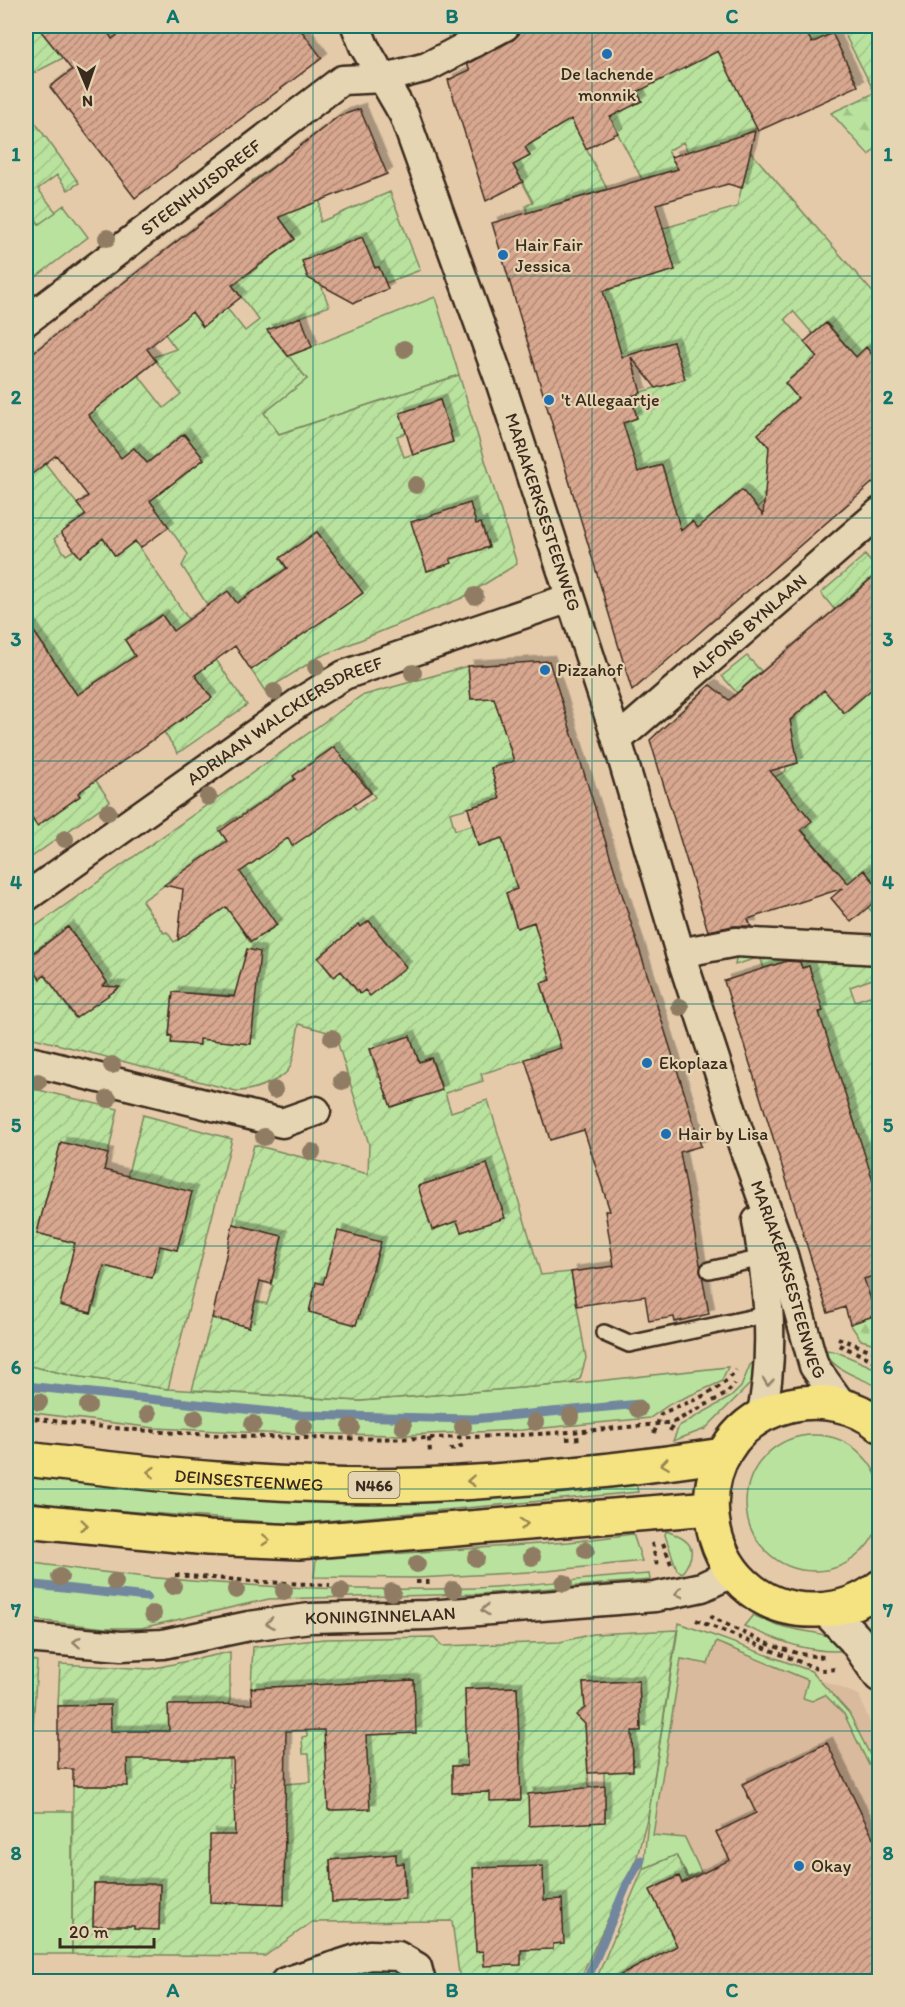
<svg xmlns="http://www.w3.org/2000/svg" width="905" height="2007" viewBox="0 0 905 2007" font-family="Itim,sans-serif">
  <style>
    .built { fill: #daba9d }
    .grass { fill: #b9e29e; stroke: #7a865e; stroke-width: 1.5 }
    .forest { fill: url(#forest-firs); stroke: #7a865e; stroke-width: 1.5 }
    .garden { fill: url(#garden-furrows); stroke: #7a865e; stroke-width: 1.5; fill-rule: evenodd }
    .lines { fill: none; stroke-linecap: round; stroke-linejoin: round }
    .stream { stroke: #72879d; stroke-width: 9 }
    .building { fill: url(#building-hatch); stroke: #3b2a1e; stroke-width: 1.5; filter: url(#shadow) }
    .lane-casing { stroke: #3b2a1e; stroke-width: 20 }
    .street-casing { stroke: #3b2a1e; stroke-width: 33 }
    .secondary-casing { stroke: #3b2a1e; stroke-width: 38 }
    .highway-casing { stroke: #3b2a1e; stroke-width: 38 }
    .path { stroke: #3b2a1e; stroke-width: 4; stroke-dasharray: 4.5 4.5; stroke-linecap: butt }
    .lane { stroke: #e6d5b2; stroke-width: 15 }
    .street { stroke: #e6d5b2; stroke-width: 28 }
    .secondary { stroke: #e6d5b2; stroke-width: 33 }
    .highway { stroke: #f5e382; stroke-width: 33 }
    .tree { fill: #8f7c64 }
    .oneway { stroke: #908068 }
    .oneway2 { stroke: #988650 }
    .grid { fill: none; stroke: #0f766e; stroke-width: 1.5; stroke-opacity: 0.55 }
    .poi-dot { fill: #1f6fb2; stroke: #e6d5b2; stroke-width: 2 }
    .labels { text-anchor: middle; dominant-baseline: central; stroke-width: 4.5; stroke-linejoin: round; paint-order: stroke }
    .shield { fill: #e6d5b2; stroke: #6e5d4a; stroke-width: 1.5 }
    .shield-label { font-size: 16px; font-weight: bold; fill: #3b2a1e }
    .poi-label { font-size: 18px; fill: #3b2a1e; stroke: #e6d5b2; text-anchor: start }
    .street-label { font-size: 18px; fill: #3b2a1e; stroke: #e6d5b2 }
    .neatline { fill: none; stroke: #0f766e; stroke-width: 2 }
    .grid-label { font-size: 20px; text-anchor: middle; font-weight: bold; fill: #0f766e }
  </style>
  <defs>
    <pattern id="forest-firs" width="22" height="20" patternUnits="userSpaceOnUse" patternTransform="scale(1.5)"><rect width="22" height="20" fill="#b9e29e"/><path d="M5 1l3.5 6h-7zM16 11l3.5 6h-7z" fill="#a0c288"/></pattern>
    <pattern id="garden-furrows" width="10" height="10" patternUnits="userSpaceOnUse" patternTransform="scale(1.5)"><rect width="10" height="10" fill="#b9e29e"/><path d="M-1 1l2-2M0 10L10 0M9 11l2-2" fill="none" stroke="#a0c288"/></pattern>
    <pattern id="building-hatch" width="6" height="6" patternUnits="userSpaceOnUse" patternTransform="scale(1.5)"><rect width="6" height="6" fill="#d8a78f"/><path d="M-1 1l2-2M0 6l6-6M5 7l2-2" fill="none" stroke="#b08874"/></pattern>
    <filter id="shadow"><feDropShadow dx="5.5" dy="-5.5" stdDeviation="0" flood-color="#0004"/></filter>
  </defs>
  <rect width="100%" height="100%" fill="#e5caaa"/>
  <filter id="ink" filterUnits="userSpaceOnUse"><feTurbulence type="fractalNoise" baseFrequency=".0167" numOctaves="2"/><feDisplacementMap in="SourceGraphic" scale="12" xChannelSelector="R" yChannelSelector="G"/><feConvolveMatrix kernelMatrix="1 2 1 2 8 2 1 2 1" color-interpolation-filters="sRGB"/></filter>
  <g filter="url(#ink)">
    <path class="built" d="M679 1623 859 1695 879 1745V1940L796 1981H740L677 1855 643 1869 649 1811Z"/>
    <path class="grass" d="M26 204 39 224 64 205 88 237 32 280 26 270Z
      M435 297 459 375 279 434 264 413 307 379 288 356Z
      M821 1349 837 1352 879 1370V1387C857 1376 836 1372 821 1349Z
      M757 1360 753 1381 705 1429 673 1441 679 1426 731 1397 741 1387 750 1365Z
      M26 1365 74 1376 168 1389 360 1401 569 1384 728 1367 721 1382 670 1404 650 1418 522 1430 404 1435 265 1433 155 1428 26 1412Z
      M746 1503a68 68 0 1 1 136 0a68 68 0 1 1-136 0Z
      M26 1475 636 1483 638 1492 292 1524 60 1506 26 1500Z
      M666 1531C691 1540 700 1549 682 1573L677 1570 665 1535Z
      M633 1534 642 1561 547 1571 418 1578 314 1577 316 1559 569 1542Z
      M26 1562C174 1584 326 1593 476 1588 534 1585 592 1578 649 1574L650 1580 479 1594 269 1599 141 1628H106L26 1619Z
      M753 1615C766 1621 780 1627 794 1629 817 1634 832 1633 851 1650 809 1655 781 1641 744 1626Z
      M679 1623 811 1671 849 1713 874 1763 869 1765 844 1714 825 1695 812 1701 803 1698 808 1680 716 1642 708 1664 681 1659 653 1835 685 1838 701 1872 688 1878 676 1855 643 1869 649 1811Z
      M26 1811H72V1954H26Z
      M374 1969C387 1969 400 1968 406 1982H326L353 1972Z"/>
    <path class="forest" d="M879 91V145L869 155 831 113Z
      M872 1300H879V1345L861 1340 850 1324 876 1315Z"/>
    <path class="garden" d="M26 26H37L63 58 26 77Z
      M803 26H877L880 31 879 91 875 93 842 29 812 43Z
      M716 47 757 128 738 138 708 145 714 158 694 164 683 142 668 151 678 169 642 179 609 117 642 101 632 83Z
      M26 110 79 183 68 190 57 175 38 189 56 212 39 224 26 204Z
      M566 110 607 189 527 213 526 206 533 202 513 165 530 156 521 140Z
      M750 151 875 295 879 291V363L866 348 856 357 879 385V411L842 368 856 357 827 323 813 334 793 311 785 319 817 357 785 383 831 437 769 424 758 434 769 447V453L781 479 763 495 767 500 756 509 741 490 731 500 743 514 706 537 692 522 682 530 664 511 669 488 637 497 634 488 666 478 662 465 618 478 623 423 637 418 631 395 685 379 673 342 609 362 611 332 614 331 609 313 595 316 586 296 675 270 668 248 602 246 737 207Z
      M285 159 320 200V222L390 192 420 270 386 283 379 267H304L308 278 329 285 322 288 329 306 268 330 307 379 264 413 279 434 459 375 517 564 462 598 319 657 265 691 251 670 285 646 249 594 237 603 208 606 182 566 188 554 150 501 204 459 184 434 147 463 134 448 82 488 73 396 135 371 164 408 181 394 153 357 176 349 165 334 189 308 203 327 226 307 245 331 259 320 233 286 295 239 252 181ZM440 400 453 441 404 457 397 436 406 433 400 413ZM470 504 476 524 481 523 489 547 463 555 460 546 450 559 451 563 427 571ZM317 532 362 593 321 622 280 559Z
      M26 439 86 515 54 539 66 555 74 550 80 557 103 538 116 556 135 541 247 705 178 753 145 704 128 715 102 678 77 695 26 620V479L30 476 26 470ZM162 615 200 671 195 675 211 698 180 720 125 640Z
      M865 555 879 572 834 609 821 593Z
      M747 656 761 671 737 693 722 676Z
      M468 666 471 699 494 698 514 761 491 768 496 786 515 795 450 813 455 830 472 825 478 845 502 838 510 864 534 855 539 882 506 893 517 928 565 912 572 973 541 983 551 1016 583 1006 570 1046 481 1074 483 1081 445 1093 451 1112 488 1100 541 1275 571 1272 586 1358 580 1379 569 1384 360 1401 192 1390 212 1318 249 1327 255 1301 267 1304 273 1286 271 1284 282 1236 233 1224 254 1145 368 1174 369 1144 335 1034 299 1024C296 1037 296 1055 290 1067 285 1080 249 1092 236 1091L26 1036V959L40 979 45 975 75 1018 113 991 68 927 26 957V933L361 696ZM357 772 375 797 357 810 353 805V774ZM236 817 237 819 246 867 219 829ZM191 867 192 930 174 942 167 932 164 933 142 901ZM232 915 277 925 250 942ZM369 921 390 947 359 994 341 971 333 977 319 958 359 924 361 927ZM173 992 255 997 251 1044 200 1039 199 1045 172 1043V1036H169ZM410 1037 419 1062 432 1059 441 1085 429 1089 378 1077 370 1049ZM487 1164 504 1217 461 1232 457 1221 432 1229 418 1186ZM380 1242 374 1270 367 1269 309 1311 323 1284Z
      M870 672 880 683 879 888 864 870 855 878 879 904V920L797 824 771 779 786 771V767L798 763 796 752 779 732 824 690Z
      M26 679 110 801 26 861V809L37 826 80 796 26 717Z
      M737 953 879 962V968L872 971 875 978 850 987 855 1001 870 996 879 1019V1201L840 1213 855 1124 844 1090 809 1016 821 1013 809 966 802 968 799 958 764 968 760 957 735 965Z
      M26 1087 118 1109 108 1154 61 1143 37 1233 75 1243 61 1306 92 1313 143 1115 232 1139 168 1389 74 1376 26 1365ZM191 1192 177 1250 158 1245Z
      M677 1630 649 1811 637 1857 579 1981H460L452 1921 312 1922 265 1956 72 1954 73 1786H111L110 1705 58 1706 60 1664 150 1669 230 1652V1788L311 1782 309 1754H303L302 1737 307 1736 304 1686 251 1688 253 1647 324 1639 434 1637 442 1646 560 1642 593 1634ZM413 1680 348 1735 346 1683ZM639 1681 641 1731H632L633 1770 604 1772 605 1821 552 1825 551 1796 589 1788 585 1724 581 1719V1711L585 1708 583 1683ZM517 1687 520 1764 468 1766 465 1689ZM329 1761 369 1809 330 1810ZM452 1766H466L467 1793H453ZM250 1839 285 1840 284 1905 254 1904ZM396 1854V1864H404L407 1899 332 1902 330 1860ZM94 1884 160 1885 159 1929H134V1926L93 1925Z
      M26 1659 37 1661 28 1811H26Z
      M676 1855 740 1981 695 1937 619 1976 621 1981 595 1982 643 1869ZM678 1876 688 1897 660 1910 650 1890Z"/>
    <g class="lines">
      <path class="stream" d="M26 1386 301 1415 473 1419 640 1404
        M26 1584 147 1597
        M586 1982 627 1884 641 1860"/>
    </g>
    <path class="building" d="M37 26H104L112 39 130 26H298L322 58 135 198 50 87 72 70Z
      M521 26H803L812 43 832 33 858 86 758 131 718 51 637 92 642 101 610 117 618 133 586 149 571 119 525 147 530 156 513 165 523 182 486 201 448 80 470 70 467 64 513 40 519 34Z
      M360 109 387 174 279 217 295 239 232 285 241 297 203 327 192 312 147 349 156 361 88 415 121 458 134 448 147 463 184 434 204 459 150 501 169 527 140 548 135 541 115 556 103 538 80 557 61 533 86 515 77 504 88 496 56 455 26 479V358L339 116Z
      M755 131 742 188 728 184 656 204 675 270 603 291 622 357 673 342 685 379 656 388 631 357 641 393 631 396 637 418 623 423 638 472 662 465 681 531 692 521 698 528 742 490 763 515 769 447 758 434 798 398 785 383 817 357 804 342 826 323 856 357 866 347 879 363V477L632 691 492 223 678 169 671 157Z
      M362 237 375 268 379 267 388 289 354 303 308 278 302 261Z
      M301 317 312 347 288 356 267 330Z
      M440 400 453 442 413 455 400 413Z
      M470 503 476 524 481 523 489 547 450 559 452 563 427 571 411 522Z
      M317 532 363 593 251 670 235 646 195 675 212 698 78 793 80 796 37 826 26 809V620L77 695 135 656 125 640 162 615 173 631 228 591 237 603 287 568 280 558Z
      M879 572V683L844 713 824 690 790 720 798 763 770 771 812 821 801 830 848 883 864 870 879 888V898L851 922 831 898 843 888 748 919 751 926H733L708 931 650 740 710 685 729 700Z
      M549 661 701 1146 680 1152 709 1314 675 1322 674 1317 649 1321 645 1296 577 1306 571 1272 614 1266 605 1211H610L584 1130 550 1140 525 1059 561 1048 541 983 551 980 534 922 517 928 506 893 517 889 502 838 478 846 468 808 500 799 491 768 514 761 494 698 471 699 468 666Z
      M334 747 371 793 292 846 288 838 240 872 277 925 251 942 226 907 178 940 183 889 164 885 227 841 220 831 295 779 293 776Z
      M369 921 406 967 370 996 365 990 360 994 341 971 334 977 318 958 359 924 361 927Z
      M68 927 107 982 103 986 120 987 76 1018 45 975 40 979 26 959Z
      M247 949 260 952 251 1044 200 1039V1045L171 1043 172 1036H169L173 992 234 997Z
      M787 961 800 962 802 968 809 966 823 1011 819 1012 879 1199V1274L864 1279 876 1315 850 1324 845 1307 828 1313 724 981Z
      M410 1036 419 1062 431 1058 442 1090 391 1107 370 1049Z
      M61 1142 108 1154 104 1170 192 1192 177 1250 160 1246 152 1278 104 1266 91 1313 60 1305 75 1243 37 1233Z
      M487 1164 505 1218 461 1232 457 1221 432 1230 418 1186Z
      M233 1224 282 1236 271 1284 260 1281 249 1327 212 1318Z
      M338 1231 381 1242 356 1325 309 1312 316 1282 323 1284Z
      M414 1680 416 1733 366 1735 370 1809 328 1810 324 1730 286 1731 284 1905 210 1902V1835H235L233 1759H127L128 1786H73V1769H58V1706L110 1705 111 1731H169L168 1705 252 1704 251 1688Z
      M639 1681 641 1731H632L633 1771 588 1773 585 1724 576 1715 585 1708 583 1683Z
      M517 1687 521 1800 490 1801V1792L452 1793V1766H467L465 1689Z
      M827 1743 879 1850V1982H608L677 1946 650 1890 679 1876 682 1883 730 1860 716 1832 756 1813 742 1784Z
      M605 1786V1822L529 1826 528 1794Z
      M396 1854V1864L404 1863 405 1899 332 1902 330 1860Z
      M543 1866 544 1900 562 1899 564 1943 553 1944V1949L521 1950V1965L484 1966 483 1951 476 1952 473 1868Z
      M94 1884H160L159 1930 134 1929V1926H93Z"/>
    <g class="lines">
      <defs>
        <path id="lane" d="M709 1270 767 1257
          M604 1333 629 1344 769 1314"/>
        <g id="street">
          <path id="s1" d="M356 26 364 46 404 115 500 381 617 740 680 953 744 1148 783 1255 814 1366 842 1405"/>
          <path id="s2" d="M26 321 342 80 385 78 427 67 505 26"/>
          <path id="s3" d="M617 740 880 512"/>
          <path id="s4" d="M26 897 300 702 344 675 570 598"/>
          <path d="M680 953 736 942 880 950"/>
          <path d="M26 1060 282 1123 316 1111"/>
          <path d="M757 1221C768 1287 776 1351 761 1417"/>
          <path id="s5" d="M26 1638 121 1646 163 1644 249 1626 310 1618 428 1615 655 1597 702 1587 734 1572"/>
          <path d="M285 1982 369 1955 398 1956 417 1967 421 1982"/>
        </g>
        <path id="secondary" d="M827 1610 855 1639 880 1675"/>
        <g id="highway">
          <path d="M880 1425C855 1404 820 1398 790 1405 670 1434 694 1614 817 1610 839 1609 862 1602 880 1587"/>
          <path id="s6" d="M26 1459C156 1475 289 1489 420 1485 521 1481 623 1470 723 1455"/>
          <path d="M26 1520 208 1538 299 1542 710 1508"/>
        </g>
      </defs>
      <use href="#lane" class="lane-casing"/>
      <use href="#street" class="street-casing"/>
      <use href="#secondary" class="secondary-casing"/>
      <use href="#highway" class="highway-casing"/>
      <path class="path" d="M838 1338 880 1354
        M839 1345 880 1363
        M26 1417C117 1431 210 1436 302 1438 426 1440 550 1437 674 1422
        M670 1431 674 1422 726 1394 735 1384
        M654 1433 661 1414C688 1401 718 1395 736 1370
        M429 1438 430 1453
        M566 1439 581 1438
        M450 1450 466 1444
        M652 1543 657 1565
        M663 1543 671 1564
        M175 1575 264 1582 330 1585
        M416 1582H432
        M710 1616C745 1634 786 1656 826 1657
        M696 1620 820 1670 838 1669"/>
      <use href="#lane" class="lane"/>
      <use href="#street" class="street"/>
      <use href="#secondary" class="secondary"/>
      <use href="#highway" class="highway"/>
    </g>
    <g class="tree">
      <circle cx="107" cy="238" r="9"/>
      <circle cx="404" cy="349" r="9"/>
      <circle cx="416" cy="485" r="9"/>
      <circle cx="475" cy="596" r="9"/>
      <circle cx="316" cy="667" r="9"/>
      <circle cx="413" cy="673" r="9"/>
      <circle cx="274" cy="692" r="9"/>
      <circle cx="208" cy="797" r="9"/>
      <circle cx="108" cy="812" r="9"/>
      <circle cx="65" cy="839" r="9"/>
      <circle cx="680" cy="1007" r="9"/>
      <circle cx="332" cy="1038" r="9"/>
      <circle cx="112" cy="1065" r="9"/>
      <circle cx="342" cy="1081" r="9"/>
      <circle cx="38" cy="1082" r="9"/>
      <circle cx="274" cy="1090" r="9"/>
      <circle cx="108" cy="1099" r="9"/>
      <circle cx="264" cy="1137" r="9"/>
      <circle cx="312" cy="1152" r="9"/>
      <circle cx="39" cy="1402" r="9"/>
      <circle cx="88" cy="1406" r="9"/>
      <circle cx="638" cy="1409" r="9"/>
      <circle cx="148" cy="1414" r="9"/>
      <circle cx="571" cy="1416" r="9"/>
      <circle cx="195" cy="1418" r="9"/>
      <circle cx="535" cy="1422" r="9"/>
      <circle cx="253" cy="1424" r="9"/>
      <circle cx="403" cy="1426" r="9"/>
      <circle cx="304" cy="1427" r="9"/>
      <circle cx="351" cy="1427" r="9"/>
      <circle cx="463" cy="1427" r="9"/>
      <circle cx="586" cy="1550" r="9"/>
      <circle cx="532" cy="1557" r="9"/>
      <circle cx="476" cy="1558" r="9"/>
      <circle cx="417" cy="1564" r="9"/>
      <circle cx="60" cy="1577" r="9"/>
      <circle cx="115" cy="1582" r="9"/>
      <circle cx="564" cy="1583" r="9"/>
      <circle cx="173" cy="1586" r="9"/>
      <circle cx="236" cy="1590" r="9"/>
      <circle cx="453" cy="1590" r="9"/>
      <circle cx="284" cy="1591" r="9"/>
      <circle cx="341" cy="1591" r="9"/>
      <circle cx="392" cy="1592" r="9"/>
      <circle cx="153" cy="1614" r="9"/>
    </g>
    <defs><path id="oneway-chevron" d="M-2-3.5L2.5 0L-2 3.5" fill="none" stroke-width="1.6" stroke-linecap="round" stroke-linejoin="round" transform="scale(1.5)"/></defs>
    <g class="oneway">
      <use href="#oneway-chevron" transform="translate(768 1382) rotate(97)"/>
      <use href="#oneway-chevron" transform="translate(679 1593) rotate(168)"/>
      <use href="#oneway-chevron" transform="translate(485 1610) rotate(175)"/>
      <use href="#oneway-chevron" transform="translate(270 1623) rotate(172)"/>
      <use href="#oneway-chevron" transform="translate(77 1642) rotate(-176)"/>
    </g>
    <g class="oneway2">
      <use href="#oneway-chevron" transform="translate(665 1464) rotate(172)"/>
      <use href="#oneway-chevron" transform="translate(151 1472) rotate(-175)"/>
      <use href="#oneway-chevron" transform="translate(471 1481) rotate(176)"/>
      <use href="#oneway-chevron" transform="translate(524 1524) rotate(-5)"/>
      <use href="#oneway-chevron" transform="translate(84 1525) rotate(6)"/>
      <use href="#oneway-chevron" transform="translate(266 1540) rotate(3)"/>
    </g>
  </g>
  <path class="grid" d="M313 26V1982M592 26V1982M26 276H880M26 518H880M26 761H880M26 1004H880M26 1246H880M26 1489H880M26 1731H880"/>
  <g class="poi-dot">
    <circle cx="607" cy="54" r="6"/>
    <circle cx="503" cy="255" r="6"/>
    <circle cx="549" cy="400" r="6"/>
    <circle cx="545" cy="670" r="6"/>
    <circle cx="647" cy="1063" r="6"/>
    <circle cx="666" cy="1134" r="6"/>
    <circle cx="799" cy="1866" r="6"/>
  </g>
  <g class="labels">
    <rect class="shield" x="348.5" y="1472" width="51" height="26" rx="4.5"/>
    <g class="shield-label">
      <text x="374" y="1485">N466</text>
    </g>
    <g class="poi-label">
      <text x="607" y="74" text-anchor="middle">De lachende<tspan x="607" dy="21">monnik</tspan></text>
      <text x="515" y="245">Hair Fair<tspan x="515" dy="21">Jessica</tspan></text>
      <text x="561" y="400">'t Allegaartje</text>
      <text x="557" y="670">Pizzahof</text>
      <text x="659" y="1063">Ekoplaza</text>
      <text x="678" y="1134">Hair by Lisa</text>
      <text x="811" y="1866">Okay</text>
    </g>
    <g class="street-label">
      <text stroke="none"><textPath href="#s2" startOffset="220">STEENHUISDREEF</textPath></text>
      <text stroke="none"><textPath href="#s1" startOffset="522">MARIAKERKSESTEENWEG</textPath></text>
      <text stroke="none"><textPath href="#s3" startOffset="174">ALFONS BYNLAAN</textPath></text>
      <text stroke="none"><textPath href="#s4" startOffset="314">ADRIAAN WALCKIERSDREEF</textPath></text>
      <text stroke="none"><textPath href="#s1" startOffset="1328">MARIAKERKSESTEENWEG</textPath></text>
      <text stroke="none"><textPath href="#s6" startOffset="224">DEINSESTEENWEG</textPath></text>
      <text stroke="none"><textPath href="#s5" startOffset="357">KONINGINNELAAN</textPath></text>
    </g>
  </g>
  <rect width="905" height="2007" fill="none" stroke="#e6d5b2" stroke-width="66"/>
  <g transform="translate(87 87) rotate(178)" stroke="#e6d5b2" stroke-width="4.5" paint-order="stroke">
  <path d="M0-4.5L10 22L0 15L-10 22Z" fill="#3b2a1e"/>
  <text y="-9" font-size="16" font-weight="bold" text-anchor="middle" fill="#3b2a1e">N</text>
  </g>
  <path d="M60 1938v9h94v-9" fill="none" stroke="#3b2a1e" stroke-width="3"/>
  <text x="69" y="1938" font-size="18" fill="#3b2a1e" stroke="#e6d5b2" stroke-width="4.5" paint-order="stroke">20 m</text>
  <rect x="33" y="33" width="839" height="1941" class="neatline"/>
  <g class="grid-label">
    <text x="173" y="23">A</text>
    <text x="452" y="23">B</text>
    <text x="732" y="23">C</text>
    <text x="16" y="161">1</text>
    <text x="888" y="161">1</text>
    <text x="16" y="404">2</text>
    <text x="888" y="404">2</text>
    <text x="16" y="646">3</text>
    <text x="888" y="646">3</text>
    <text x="16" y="889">4</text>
    <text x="888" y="889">4</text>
    <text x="16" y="1132">5</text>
    <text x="888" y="1132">5</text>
    <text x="16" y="1374">6</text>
    <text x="888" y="1374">6</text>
    <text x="16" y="1617">7</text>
    <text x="888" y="1617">7</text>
    <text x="16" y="1860">8</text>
    <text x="888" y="1860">8</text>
    <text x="173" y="1997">A</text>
    <text x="452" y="1997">B</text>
    <text x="732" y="1997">C</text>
  </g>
</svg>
